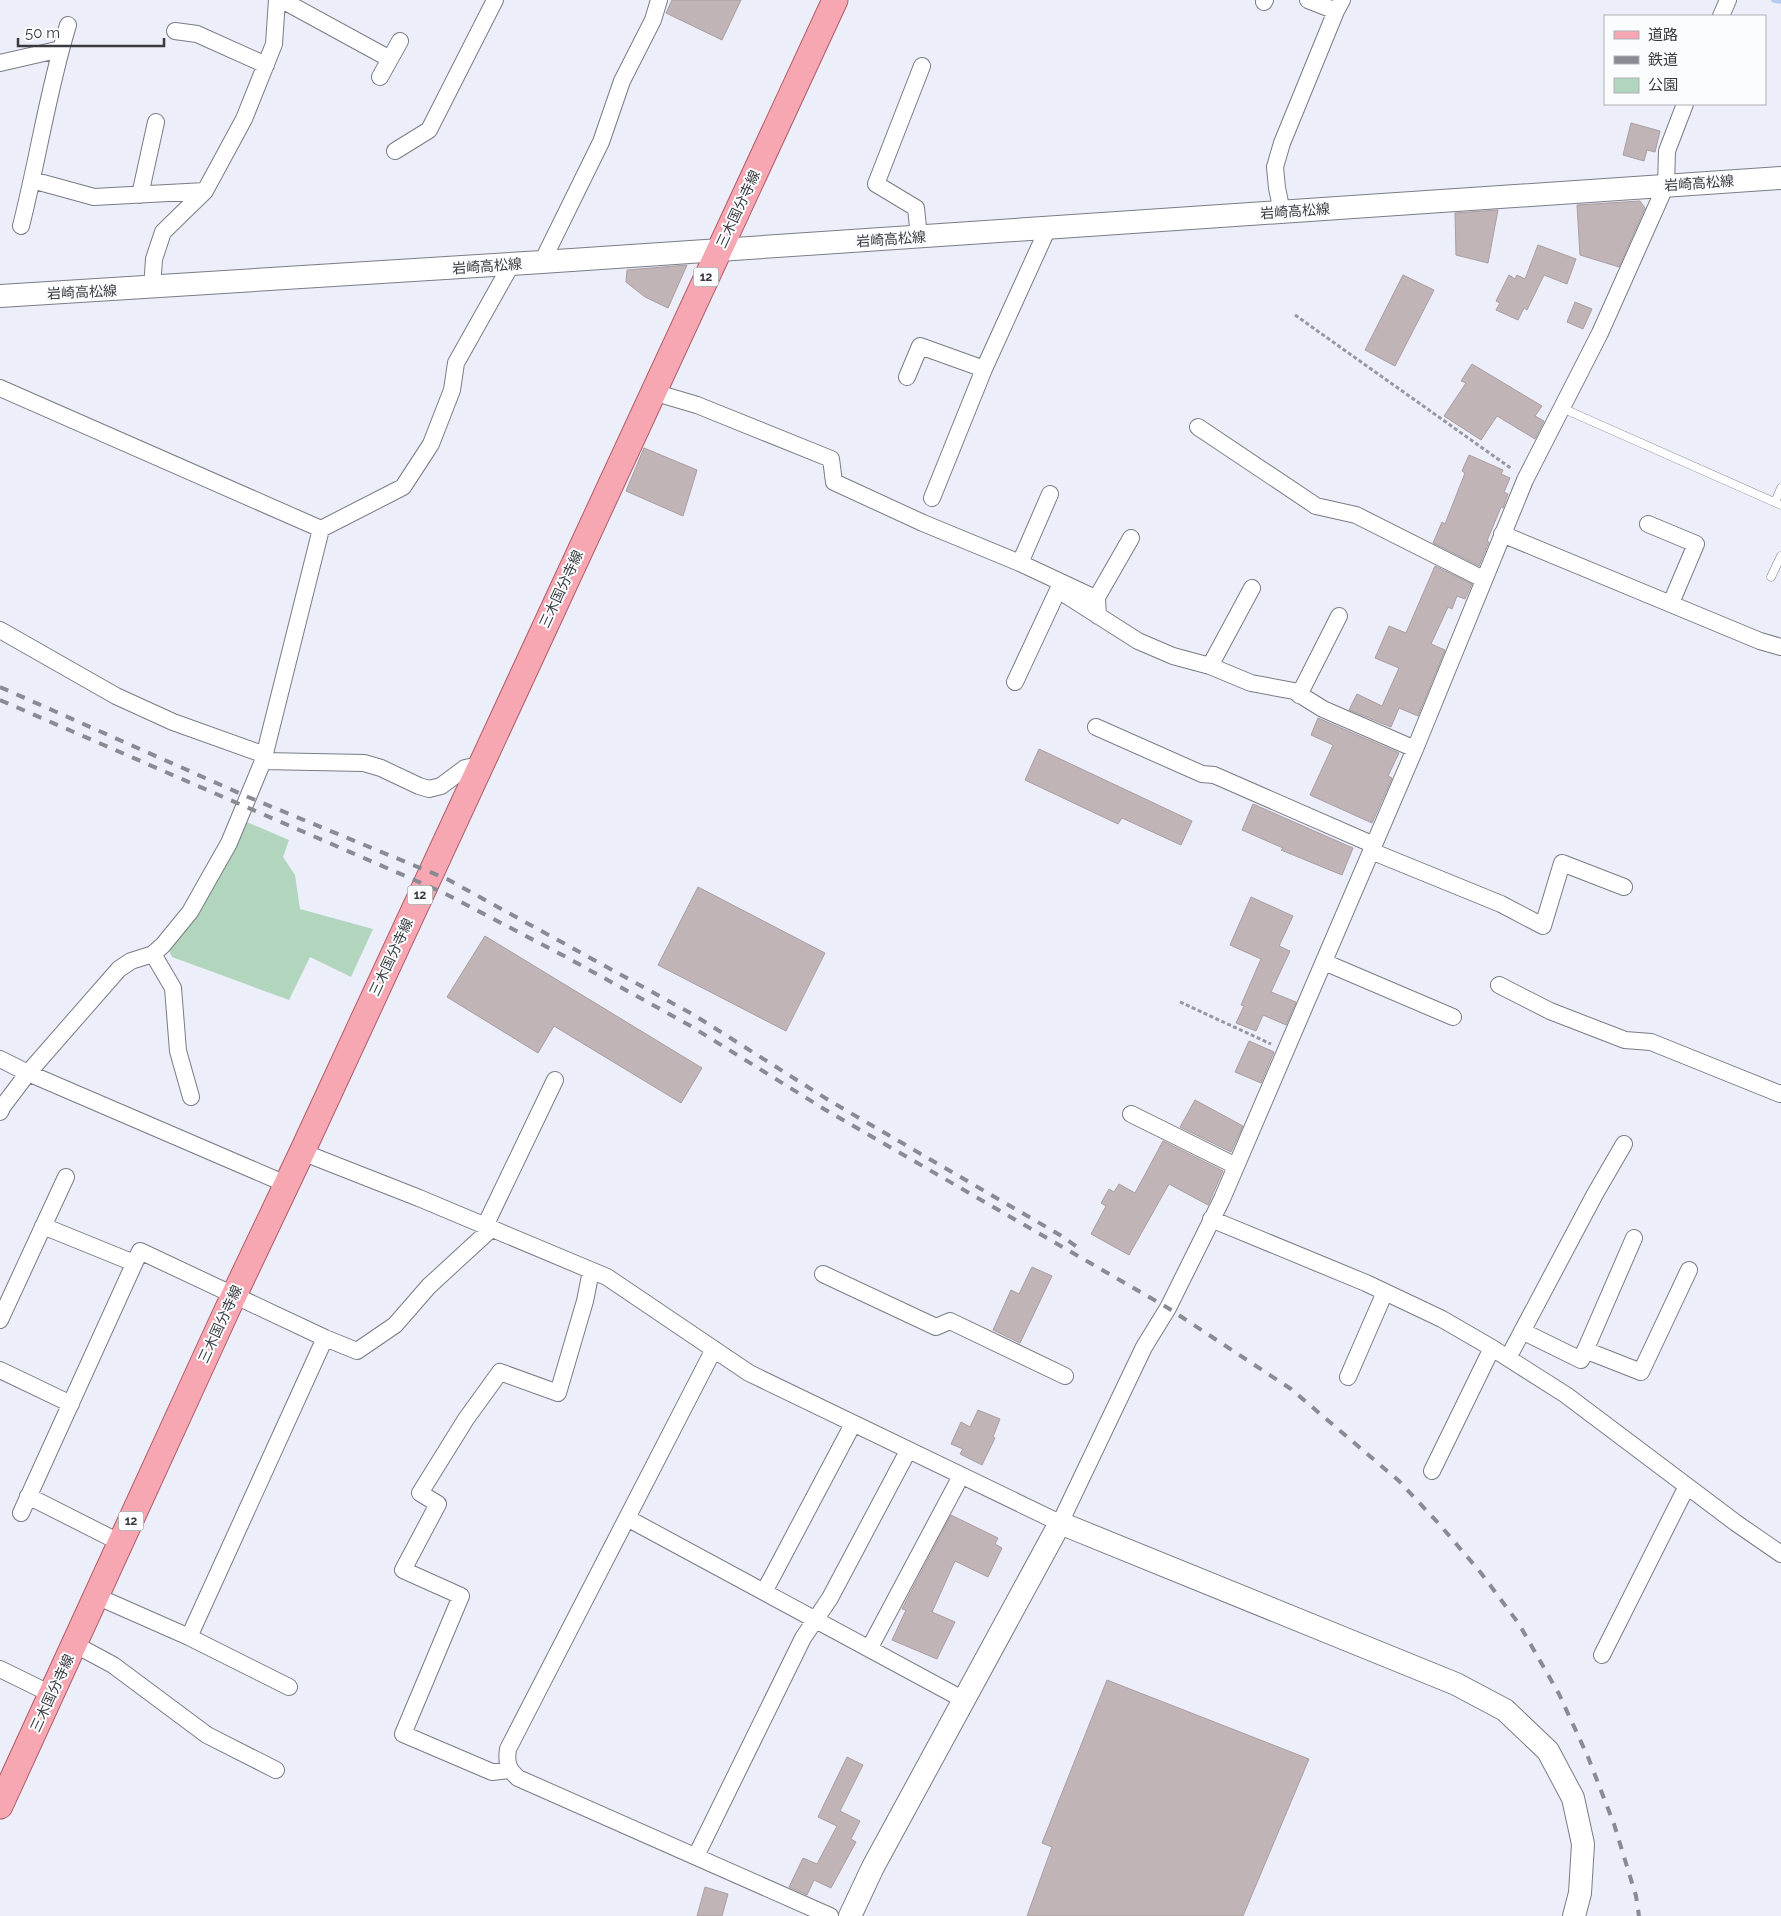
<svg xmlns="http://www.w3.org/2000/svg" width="1781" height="1916" viewBox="0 0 1781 1916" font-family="Raleway,'Noto Sans JP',sans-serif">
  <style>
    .green { fill: #b2d6bd }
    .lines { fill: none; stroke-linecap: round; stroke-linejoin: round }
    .stream { stroke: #b5cbf0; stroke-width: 5.5 }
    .building { fill: #c0b4b7; stroke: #aa9da1 }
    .lane-casing { stroke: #797c85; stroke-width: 9 }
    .street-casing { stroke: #797c85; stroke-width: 18 }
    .secondary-casing { stroke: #797c85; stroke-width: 24 }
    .primary-casing { stroke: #b15b68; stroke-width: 27 }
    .path { stroke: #96989f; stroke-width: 3; stroke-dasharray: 4 2.5; stroke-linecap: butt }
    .lane { stroke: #fff; stroke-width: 8 }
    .street { stroke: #fff; stroke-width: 16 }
    .secondary { stroke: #fff; stroke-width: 22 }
    .primary { stroke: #f7a7b2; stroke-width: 25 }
    .rail { stroke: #898b92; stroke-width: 4; stroke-dasharray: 9 9; stroke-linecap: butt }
    .labels { text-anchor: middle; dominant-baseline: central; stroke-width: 4; stroke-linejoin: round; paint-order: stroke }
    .shield { fill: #fbfcfe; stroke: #747578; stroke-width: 1 }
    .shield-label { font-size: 12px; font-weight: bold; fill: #3a3b3f }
    .street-label { font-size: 14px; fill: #3a3b3f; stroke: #fbfcfe }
  </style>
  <rect width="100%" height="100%" fill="#eceef9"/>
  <path class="green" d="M242 820 289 840 283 857 295 875 300 909 373 929 351 977 310 957 289 1000 172 957 167 946Z"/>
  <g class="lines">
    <path class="stream" d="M1774 0 1781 1"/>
  </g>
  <path class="building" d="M672 0H741L722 40 666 13Z
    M1631 123 1660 131 1655 152 1647 150 1644 161 1623 155Z
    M1640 201 1645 208 1619 267 1580 255 1577 205Z
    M1498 210 1488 263 1456 255 1455 213Z
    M1538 245 1576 259 1567 284 1544 275 1527 310 1524 308 1518 320 1496 310 1500 303 1496 301 1509 275 1515 279 1517 275 1525 279Z
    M687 265 668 308 645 297 626 282 627 270Z
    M1403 275 1434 290 1395 366 1365 350Z
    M1575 302 1592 309 1583 329 1567 322Z
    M1472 364 1542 406 1535 416 1544 421 1535 439 1497 416 1481 440 1444 416 1466 383 1461 381Z
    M644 448 697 470 683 516 626 491Z
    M1469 455 1503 470 1501 474 1510 478 1504 492 1508 494 1503 508 1501 507 1487 541 1489 542 1479 566 1433 543 1442 522 1445 524 1465 473 1462 471Z
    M1435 566 1472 584 1465 599 1457 596 1452 609 1448 607 1431 644 1445 650 1418 716 1399 708 1391 727 1349 710 1357 694 1382 706 1399 668 1375 658 1389 626 1406 633Z
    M1318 718 1399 753 1388 776 1392 778 1372 823 1310 795 1333 745 1311 735Z
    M1039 749 1192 821 1181 845 1122 818 1118 824 1025 780Z
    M1253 804 1353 848 1342 875 1281 850 1283 848 1242 830Z
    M698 887 825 953 786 1031 658 965Z
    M1251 897 1293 916 1279 946 1290 951 1271 992 1296 1002 1286 1025 1263 1015 1256 1031 1236 1023 1244 1006 1241 1005 1261 959 1230 945Z
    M485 936 702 1068 681 1103 554 1026 538 1053 447 997Z
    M1249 1041 1274 1052 1261 1083 1235 1072Z
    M1195 1100 1243 1126 1231 1152 1180 1127Z
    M1163 1141 1223 1171 1208 1205 1169 1184 1129 1255 1091 1234 1106 1206 1101 1203 1109 1189 1114 1192 1119 1184 1135 1193Z
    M1032 1267 1052 1276 1020 1343 993 1330 1011 1290 1019 1294Z
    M978 1410 1000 1419 993 1437 995 1438 982 1465 960 1454 963 1449 951 1444 961 1422 970 1427Z
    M951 1515 998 1538 995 1544 1002 1548 988 1577 955 1561 932 1612 955 1622 937 1659 892 1640 906 1610 902 1609 907 1599Z
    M1107 1680 1309 1759 1243 1916H1027L1052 1847 1042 1843Z
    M847 1757 863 1765 840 1811 860 1821 851 1839 856 1842 831 1888 814 1880 807 1895 789 1887 803 1858 817 1864 837 1826 818 1817Z
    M705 1887 728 1894 722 1916H697Z"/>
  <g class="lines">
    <defs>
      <path id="lane" d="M1562 408 1781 505
        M1775 502 1781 488
        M1771 577 1781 556"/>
      <path id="street" d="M282 0 390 59
        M1308 0 1336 11
        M1264 2 1265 0
        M1721 16 1728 0
        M175 31 197 34 266 65
        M0 63 61 49
        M380 77 400 41
        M395 151 429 130 495 0
        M32 180 94 197 205 191
        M140 195 156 122
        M1282 212 1277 188 1275 167 1282 143 1336 11 1342 0
        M21 226C38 159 48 90 68 25
        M919 237 916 208 876 184 922 66
        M542 262 601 142 622 81 653 20 659 0
        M152 288 154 259 163 232 205 191 244 119 274 44 277 0
        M907 377 920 346 984 369
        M0 388 321 529
        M653 392 697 405 831 459 834 482 923 523 1020 563 1097 599 1098 616
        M1198 427 1316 506 1356 515 1483 579
        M932 498 984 369 1048 228
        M1648 524 1696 544 1671 603
        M1502 534 1760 641 1781 647
        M1020 563 1050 494
        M1252 588 1210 666 1251 683 1294 691 1323 709 1415 749
        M1096 599 1131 538
        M0 630 116 696 173 722 265 755
        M1015 682 1058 590 1138 641 1173 656 1210 666
        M1299 695 1339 616
        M1096 727 1202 774 1214 775 1374 845
        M263 761 364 763 381 768 419 786 429 789 441 786 465 768 479 765
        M1371 851 1501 904 1543 926 1562 863 1624 887
        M153 954 173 988 178 1051 191 1097
        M1324 962 1453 1017
        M1499 985 1550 1011 1625 1040 1651 1042 1780 1094 1781 1093
        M0 1059 28 1073 286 1184
        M0 1112 3 1106 28 1073 119 969 131 961 153 954 163 945 190 912 229 843 263 761 321 529 403 487 431 444 452 390 456 363 511 265
        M1131 1114 1236 1166
        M302 1152 419 1198 607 1277 749 1373 1060 1523 1144 1347 1168 1308 1222 1199 1415 749 1525 480 1600 333 1666 185 1667 151 1685 104
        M1211 1219 1366 1283 1442 1319 1492 1348 1566 1395 1736 1523 1781 1554
        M43 1226 134 1263
        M485 1226 555 1080
        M823 1274 936 1327 950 1321 1065 1376
        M0 1320 66 1177
        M1522 1331 1581 1360 1634 1238
        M714 1349 508 1749C506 1763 508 1769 518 1778L830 1916
        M1585 1350 1641 1372 1689 1270
        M1508 1358 1595 1194 1624 1144
        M0 1370 71 1404
        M1348 1377 1385 1292
        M1432 1471 1492 1348
        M28 1496 121 1543
        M21 1513 140 1251 325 1338 357 1351 395 1325 429 1286 491 1229
        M627 1518 964 1700
        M764 1592 853 1424
        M96 1596 189 1637 289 1687
        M189 1637 325 1338
        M74 1644 113 1665 207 1735 276 1770
        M869 1649 961 1476
        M1602 1655 1687 1486
        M0 1669 51 1694
        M510 1770 492 1772 403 1734 461 1596 403 1570 438 1504 420 1493 466 1419 500 1372 558 1393 585 1301 591 1271
        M696 1856 803 1638 830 1598 908 1451"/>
      <path id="secondary" d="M0 296 542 262 1781 178
        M850 1916 873 1867 1060 1523 1456 1684 1505 1710 1548 1751 1573 1798 1583 1844 1580 1893 1574 1916"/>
      <path id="primary" d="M0 1806 227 1310 302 1152 835 0"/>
    </defs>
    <use href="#lane" class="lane-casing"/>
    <use href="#street" class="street-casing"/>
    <use href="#secondary" class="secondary-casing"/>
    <use href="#primary" class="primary-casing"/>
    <path class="path" d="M1295 315 1512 469
      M1180 1002 1271 1044"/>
    <use href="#lane" class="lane"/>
    <use href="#street" class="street"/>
    <use href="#secondary" class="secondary"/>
    <use href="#primary" class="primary"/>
    <path class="rail" d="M0 687 248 797 447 879 694 1015 830 1101 1060 1235 1080 1249
      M0 700 442 892 566 957 689 1025 824 1109 1168 1308 1291 1389 1399 1481 1440 1525 1481 1573 1519 1624 1559 1694 1588 1757 1614 1824 1636 1896 1639 1916"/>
  </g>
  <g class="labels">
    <g class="shield">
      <rect x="693.5" y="267.5" width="25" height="19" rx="4"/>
      <rect x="407.5" y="885.5" width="25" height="19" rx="4"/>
      <rect x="118.5" y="1511.5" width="25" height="19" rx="4"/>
    </g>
    <g class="shield-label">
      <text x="706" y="277">12</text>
      <text x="420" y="895">12</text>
      <text x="131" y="1521">12</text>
    </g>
    <g class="street-label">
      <text transform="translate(1699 183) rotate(-4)">岩崎高松線</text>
      <text transform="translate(738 209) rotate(-65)">三木国分寺線</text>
      <text transform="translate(1295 211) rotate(-4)">岩崎高松線</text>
      <text transform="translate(891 239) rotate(-4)">岩崎高松線</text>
      <text transform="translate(487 266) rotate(-4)">岩崎高松線</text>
      <text transform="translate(82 292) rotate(-3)">岩崎高松線</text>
      <text transform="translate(561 589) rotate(-65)">三木国分寺線</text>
      <text transform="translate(391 957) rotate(-65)">三木国分寺線</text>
      <text transform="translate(220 1324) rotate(-65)">三木国分寺線</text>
      <text transform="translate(52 1693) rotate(-65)">三木国分寺線</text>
    </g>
  </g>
  <rect x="1604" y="15" width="162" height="90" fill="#fbfcfe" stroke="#aeafb2"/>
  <rect x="1614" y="31" width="25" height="8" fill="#f7a7b2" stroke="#aeafb2"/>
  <text x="1648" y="40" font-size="15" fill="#3a3b3f">道路</text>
  <rect x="1614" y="56" width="25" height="8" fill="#898b92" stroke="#aeafb2"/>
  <text x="1648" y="65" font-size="15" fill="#3a3b3f">鉄道</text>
  <rect x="1614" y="78" width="25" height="15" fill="#b2d6bd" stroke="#aeafb2"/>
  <text x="1648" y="90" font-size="15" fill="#3a3b3f">公園</text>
  <path d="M18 38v8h146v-8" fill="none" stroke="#3a3b3f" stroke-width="2.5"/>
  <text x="25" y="38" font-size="15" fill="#3a3b3f" stroke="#fbfcfe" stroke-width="4" paint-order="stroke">50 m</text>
</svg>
